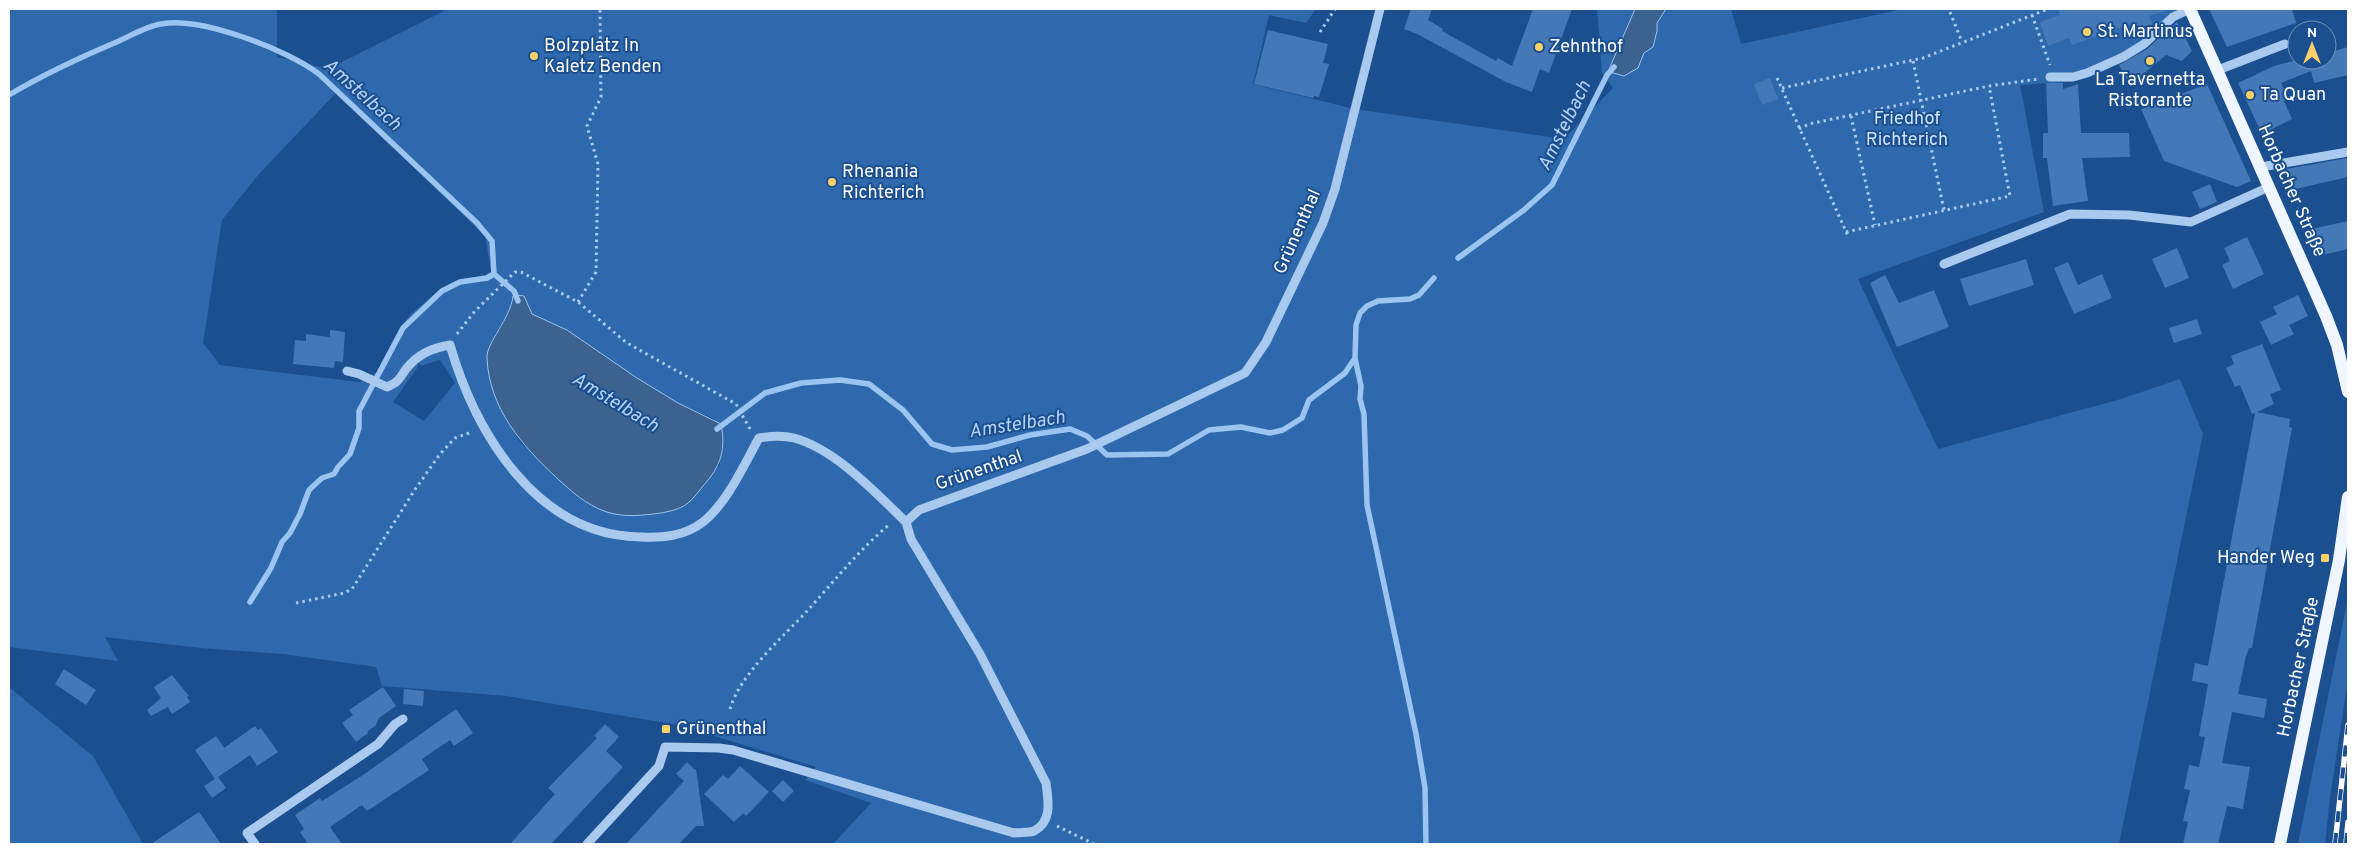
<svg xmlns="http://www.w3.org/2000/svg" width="2357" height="853" viewBox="0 0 2357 853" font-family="Overpass,sans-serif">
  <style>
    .green { fill: #2e69ad; fill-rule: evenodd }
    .water { fill: #3c6290; stroke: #9cc4f0 }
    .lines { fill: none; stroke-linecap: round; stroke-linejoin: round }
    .stream { stroke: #9cc4f0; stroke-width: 5.5 }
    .building { fill: #4478b7 }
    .path { stroke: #a9c9ee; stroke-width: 3; stroke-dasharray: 2.5 4; stroke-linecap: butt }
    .minor { stroke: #a9c9ee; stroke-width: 9 }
    .major { stroke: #f0f6ff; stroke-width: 12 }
    .rail-casing { stroke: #fff; stroke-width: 5.5 }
    .rail { stroke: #1b4f8f; stroke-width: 4; stroke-dasharray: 11; stroke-linecap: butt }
    .poi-dot { fill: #ffd166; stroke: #1b4f8f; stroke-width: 2 }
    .labels { text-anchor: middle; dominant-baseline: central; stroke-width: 4; stroke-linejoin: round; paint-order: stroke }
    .poi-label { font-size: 18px; fill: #fff; stroke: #1b4f8f; text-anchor: start }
    .park-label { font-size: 18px; fill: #cfe3fa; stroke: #1b4f8f }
    .street-label { font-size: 18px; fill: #fff; stroke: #1b4f8f }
    .water-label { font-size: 19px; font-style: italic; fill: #b5d3f5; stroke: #1b4f8f }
  </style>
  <rect width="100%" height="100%" fill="#1b4f8f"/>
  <path class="green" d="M9 9H277V57L328 69 448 9H1316L1306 23 1269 15 1253 84 1354 109 1564 139 1613 88 1602 73 1597 9H1731L1741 44 1903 9H2174L2179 17C2148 44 2116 73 2074 81 2057 84 2037 83 2020 85L2044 212 1858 279 1938 449 2121 399 2180 379 2203 434 2119 844H833L871 803 805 780 816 767 678 725 507 696 382 686 376 667 283 654 200 648 105 637 118 661 9 647ZM336 93 485 236 491 271 485 275 458 280 438 291 411 314 400 328 379 371 359 382 220 365 203 343 222 220 259 174ZM512 306 567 330 637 378 678 403 712 418 719 424 720 464 687 504 603 511 572 492 520 442 502 411 495 337 503 326ZM416 351 420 366 440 360 455 383 424 421 393 402 418 367Z
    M2348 598V679L2330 798 2325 844H2298Z
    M9 687 93 756 143 844H9Z"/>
  <path class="water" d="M1635 9H1666L1657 23V31L1653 47 1644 53 1638 68 1624 76 1610 72V67Z
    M516 295 524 296 532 314 567 330 637 378 678 403 721 424C726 450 721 466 703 486 699 491 694 498 688 503 680 510 663 513 653 514 636 516 620 517 604 511 587 505 571 491 558 479 522 446 489 408 487 358 486 343 511 318 513 296Z"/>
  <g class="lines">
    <path class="stream" d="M9 95C44 74 81 57 119 41 132 35 147 26 161 24 200 16 288 50 319 74L477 223 492 241 494 274 514 291 518 301
      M1458 258 1524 210 1552 185 1607 75 1614 67
      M1355 358 1361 386 1360 399 1364 414 1367 505 1416 734 1425 788 1426 844
      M717 429 765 393 801 383 840 380 869 384 903 410 932 444 952 450 987 447 1030 435 1070 429 1087 436 1107 455 1168 454 1209 430 1241 427 1270 433 1283 430 1302 418 1309 400 1345 373 1355 358 1356 325 1360 313 1367 306 1378 301 1410 299 1419 295 1434 278
      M250 602 271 568 282 542 290 533 300 514 309 490 322 478 334 474 338 467 350 454 359 428V411L403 328 442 291 460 282 487 278 494 274"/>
  </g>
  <path class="building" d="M1411 9H1432L1428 20 1443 29 1442 31 1496 61 1498 58 1512 66 1533 9H1572L1549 73 1540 69 1532 92 1506 82 1419 35 1404 29Z
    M2058 9H2165V11L2149 16 2153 27 2141 38 2135 22 2072 45 2069 38 2048 46 2040 22 2060 15Z
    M2209 9H2292L2296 23 2227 47Z
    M2177 22 2192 51 2182 61 2166 55 2140 77 2129 83 2119 65 2147 49Z
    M1268 30 1328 44 1323 63 1329 64 1319 97 1314 96 1313 98 1254 84Z
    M2348 47V75L2314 83 2311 71 2281 83 2289 99 2284 101 2292 119 2262 134 2238 83 2274 66 2297 60H2327V53Z
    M1770 78 1778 99 1762 105 1754 84Z
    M2046 83H2063V89L2078 84 2081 133H2129L2130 157 2082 158 2088 201 2053 206 2047 158H2043V133H2048Z
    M2207 84 2251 181 2237 187 2164 161 2141 109Z
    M2348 158V177L2291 190 2286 169Z
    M2210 184 2217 202 2200 209 2192 192Z
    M2348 221V249L2318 256 2312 229Z
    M2247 237 2264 274 2233 289 2222 265 2230 261 2224 248Z
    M2177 248 2189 278 2165 288 2152 259Z
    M2026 259 2034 285 1969 306 1960 279Z
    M2068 262 2078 285 2102 274 2112 298 2074 314 2054 268Z
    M1885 275 1899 303 1934 290 1949 327 1897 347 1870 283Z
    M2298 295 2308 316 2289 325 2294 334 2271 345 2260 322 2277 314 2273 307Z
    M2197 319 2202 334 2174 343 2169 328Z
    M330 330 345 332 343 362 335 361 334 368 293 364 295 340 306 341V334L330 337Z
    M2262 344 2281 390 2270 394 2274 404 2257 412 2290 419 2289 427 2292 428 2252 648H2249L2246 656 2238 694 2267 699 2264 718 2232 712 2222 763 2250 767 2243 809 2227 806 2218 844H2183L2188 822 2183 821 2190 790 2184 789 2189 765 2199 767 2205 737 2199 736 2208 684 2192 681 2195 663 2208 666 2255 413 2252 414 2240 385 2235 387 2226 368 2234 364 2231 356Z
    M64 669 96 690 86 705 55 684Z
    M172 675 189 696 187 697 190 702 172 714 168 707 151 716 147 710 161 698 154 687Z
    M383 687 396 706 379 718 376 725 367 732 368 733 356 742 342 723 353 715 349 710Z
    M404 689 424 691 423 706 403 704Z
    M456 709 473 733 454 746 450 740 422 759 429 770 388 797 367 811 362 805 330 827 342 844H308L300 832 304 829 295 815 320 798 322 801 363 775Z
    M605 724 619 737 606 751 623 767 551 844H510L555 794 548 788 597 738 594 736Z
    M255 726 258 730 261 728 278 752 257 766 250 755 218 777 226 788 212 798 204 786 215 779 195 750 216 736 224 748Z
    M687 762 695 770 696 769 704 826H696L679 844H626L684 781 676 774Z
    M740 766 769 792 746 816 743 813 734 822 704 794 723 775 728 779Z
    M783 780 794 791 783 802 772 791Z
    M199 812 221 844H151Z"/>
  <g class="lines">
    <path class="path" d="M1950 12 1962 42
      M2032 15 2050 65
      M1320 32 1335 9
      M1913 61 1944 210
      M1777 78 1848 236
      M1782 88 1923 58 2048 9
      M1851 116 1875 225
      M1799 129 1809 124 1989 86 2038 79
      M1846 232 2010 196 1989 86
      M578 302 596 272 598 164 587 126 601 97 600 9
      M457 334 475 311 515 272H521L578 302 627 343 736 404 750 429
      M296 603 344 593 352 589 416 488 440 454 455 438 472 432
      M730 709C740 674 783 637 808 610 835 580 860 549 890 524
      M723 735 726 727
      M1057 826 1094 844"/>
    <path class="minor" d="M2218 70 2285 44
      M2050 77H2073L2087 73 2123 57 2144 44 2173 17 2190 9
      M2261 167 2348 152
      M1944 264 2070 214 2129 215 2191 222 2269 187
      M347 371 359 374 387 387C399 382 399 379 406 369 418 354 432 348 450 345 476 434 537 536 641 537 663 538 685 536 703 522 727 503 744 465 759 438 771 436 782 435 794 438 835 449 876 493 906 522
      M255 844 247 833 378 744 395 724 403 719
      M587 844 659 766 665 747 719 748 733 750 1014 833C1020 832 1029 833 1034 831 1053 821 1048 800 1046 783L980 654 911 539 906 522 919 510 1087 449 1245 373 1266 342 1323 223 1335 189 1380 9"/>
    <path class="major" d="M2190 9 2326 316 2337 345 2348 392
      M2280 844 2339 560 2348 497"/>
    <defs>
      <path id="rail" d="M2335 844 2348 725
        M2346 844 2348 822"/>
    </defs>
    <use href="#rail" class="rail-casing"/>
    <use href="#rail" class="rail"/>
  </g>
  <g class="poi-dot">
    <circle cx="2087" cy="32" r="5"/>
    <circle cx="1539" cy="47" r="5"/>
    <circle cx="534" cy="56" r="5"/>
    <circle cx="2150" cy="61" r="5"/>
    <circle cx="2250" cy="95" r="5"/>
    <circle cx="832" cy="182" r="5"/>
    <rect x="2320" y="553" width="10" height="10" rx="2.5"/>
    <rect x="661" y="724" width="10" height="10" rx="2.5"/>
  </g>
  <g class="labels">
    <g class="poi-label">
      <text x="2097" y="32">St. Martinus</text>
      <text x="544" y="46">Bolzplatz In<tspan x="544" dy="21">Kaletz Benden</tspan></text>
      <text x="1549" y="47">Zehnthof</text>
      <text x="2150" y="80" text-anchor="middle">La Tavernetta<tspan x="2150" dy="21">Ristorante</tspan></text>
      <text x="2260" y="95">Ta Quan</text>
      <text x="842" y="172">Rhenania<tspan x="842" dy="21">Richterich</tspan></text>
      <text x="2315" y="558" text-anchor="end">Hander Weg</text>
      <text x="676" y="729">Grünenthal</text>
    </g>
    <g class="park-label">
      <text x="1907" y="119">Friedhof<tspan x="1907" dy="21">Richterich</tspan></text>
    </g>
    <g class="street-label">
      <text transform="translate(2291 191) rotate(66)">Horbacher Straße</text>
      <text transform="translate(1298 232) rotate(-66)">Grünenthal</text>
      <text transform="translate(979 471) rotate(-19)">Grünenthal</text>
      <text transform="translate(2299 667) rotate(-78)">Horbacher Straße</text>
    </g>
    <g class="water-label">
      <text transform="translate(362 95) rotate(42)">Amstelbach</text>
      <text transform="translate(1565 126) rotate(-64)">Amstelbach</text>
      <text transform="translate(615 403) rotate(31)">Amstelbach</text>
      <text transform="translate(1017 425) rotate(-9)">Amstelbach</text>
    </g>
  </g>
  <rect width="2357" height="853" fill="none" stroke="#ffffff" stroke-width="20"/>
  <g transform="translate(2312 45)"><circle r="24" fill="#1b4f8f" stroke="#7695bc"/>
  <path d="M0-4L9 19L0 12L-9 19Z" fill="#ffd166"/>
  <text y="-8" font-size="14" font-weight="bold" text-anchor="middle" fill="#ffffff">N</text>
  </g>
</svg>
